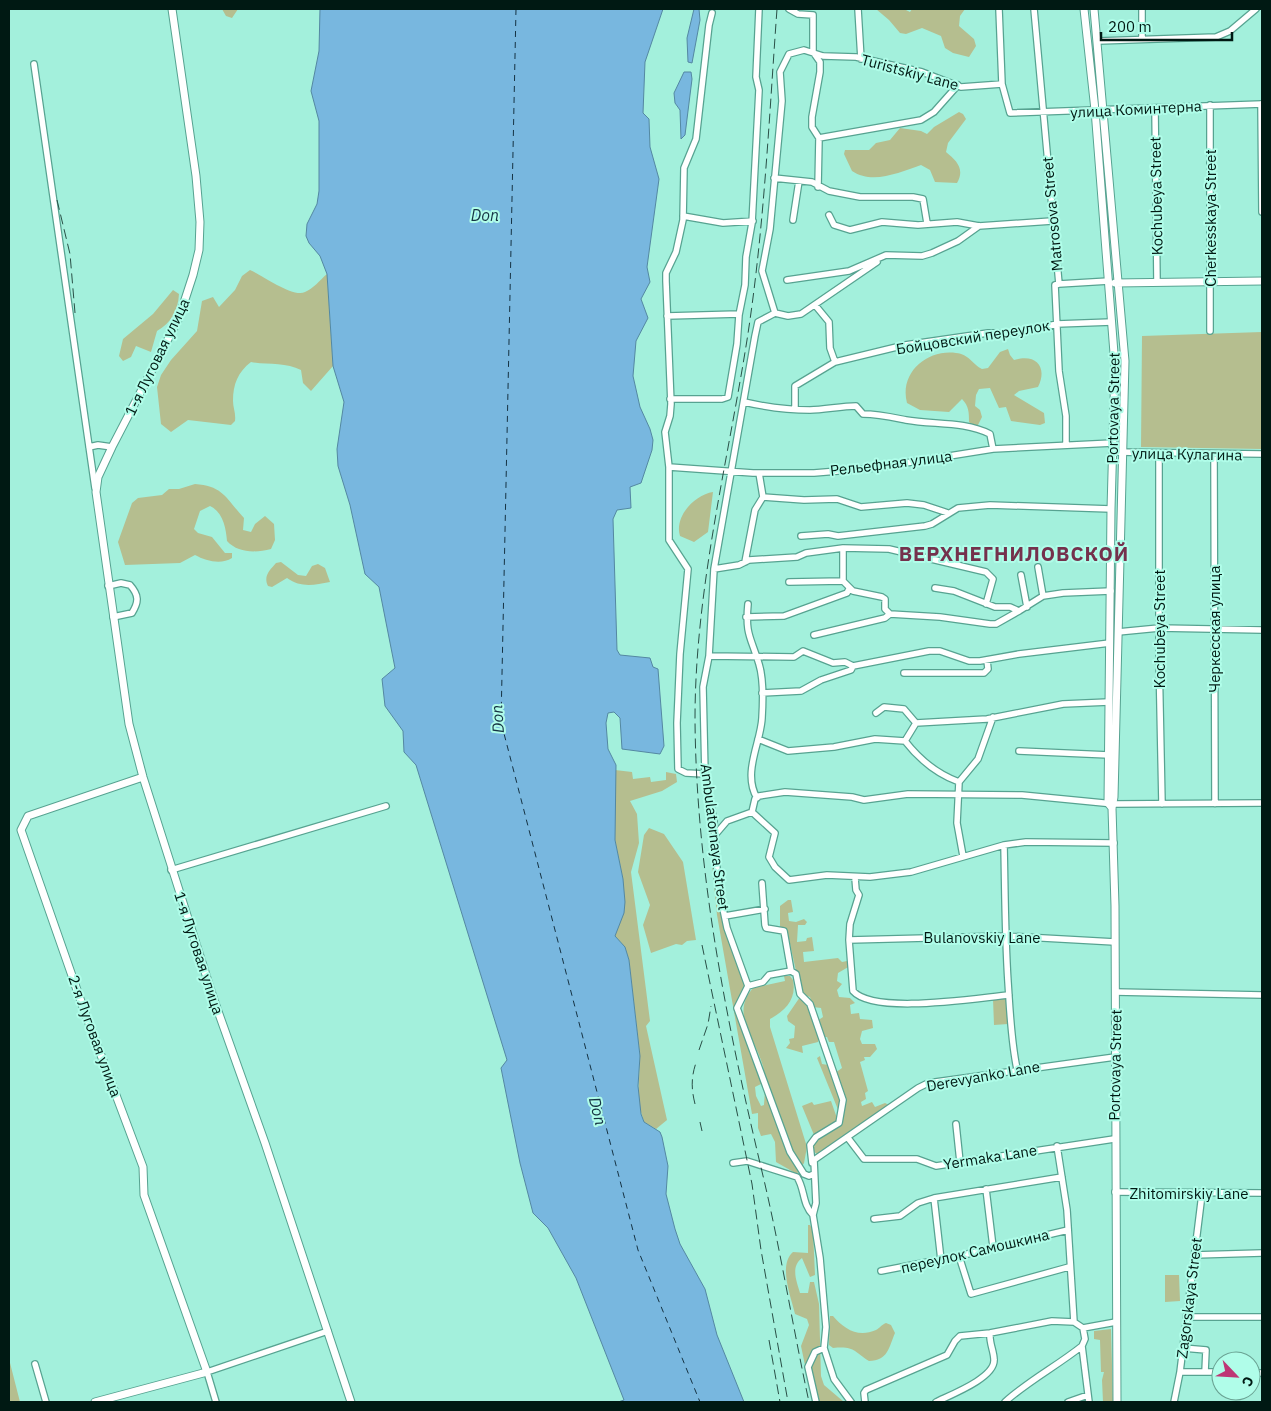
<svg xmlns="http://www.w3.org/2000/svg" width="1271" height="1411" viewBox="0 0 1271 1411" font-family="'IBM Plex Sans',sans-serif">
  <style>
    .green { fill: #b5be8f }
    .water { fill: #78b7df; stroke: #5488a2 }
    .lines { fill: none; stroke-linecap: round; stroke-linejoin: round }
    .ferry { stroke: #153243; stroke-width: 1; stroke-dasharray: 6 5; stroke-linecap: butt }
    .minor-casing { stroke: #57a391; stroke-width: 8 }
    .major-casing { stroke: #57a391; stroke-width: 9 }
    .minor { stroke: #fff; stroke-width: 5.5 }
    .major { stroke: #fff; stroke-width: 7 }
    .rail { stroke: #294f46; stroke-width: 1; stroke-dasharray: 10 5; stroke-linecap: butt }
    .labels { text-anchor: middle; dominant-baseline: central; stroke-width: 4; stroke-linejoin: round; paint-order: stroke }
    .street-label { font-size: 15px; fill: #001913; stroke: #b0fde9 }
    .water-label { font-size: 16px; font-style: italic; fill: #153243; stroke: #b0fde9 }
    .district-label { font-size: 20px; font-weight: bold; letter-spacing: 1px; fill: #74314c; stroke: #b0fde9 }
  </style>
  <rect width="100%" height="100%" fill="#a3f0dc"/>
  <path class="green" d="M222 9H238L232 18 226 16Z
    M876 9H904L910 12 912 9H965L960 16 959 26 974 39 976 46 969 57 953 53 945 48 941 36 922 28 906 34 900 33 889 20Z
    M959 112 963 114 966 119 948 143 946 152C957 161 965 169 957 183L935 182 930 170 921 165C900 172 873 185 852 171L844 154 845 150H869L876 143 890 140 900 128 921 131 927 134 934 127Z
    M250 270C262 275 293 298 305 292 313 289 320 280 327 274L333 366 311 391 303 383 301 370C286 362 268 365 251 362 238 372 233 384 233 401 233 408 236 413 235 421L231 425 188 420 171 432 161 424 157 387 161 375 171 360 197 331 202 301 213 297 219 307 235 290 242 276Z
    M173 290 179 294C178 311 171 323 157 331L151 352 136 346 131 357 123 361 119 356 123 339 153 314Z
    M1262 332V449L1141 447 1142 336Z
    M1008 349 1010 355 1014 360C1036 353 1048 367 1038 387L1019 391 1014 395 1044 413 1045 423 1040 425 1011 421 1006 407 999 408 990 388 979 389 976 395 975 406 980 410 982 417 978 425 974 426 969 422C969 413 969 406 962 399L949 412 920 410 907 403C899 373 927 349 956 353 969 354 972 364 982 369L988 368 1000 352Z
    M195 484C224 486 226 499 244 518L243 530 251 532 255 524 265 516 274 524 275 540 271 549C255 553 238 553 227 541 226 528 223 512 210 506L200 511 194 529 198 533 212 537 225 553H232V558C221 565 206 561 195 555L180 563 125 565 118 542 132 503 138 498 162 495 169 489H179Z
    M713 492 708 532 694 542 680 536C674 517 694 495 713 492Z
    M281 562 298 575 306 576 312 566 318 564 325 568 330 582C314 585 301 588 287 578L272 587 268 586C263 576 270 570 276 563Z
    M615 770 632 772 633 779 650 777 651 782 666 780V772L676 774 677 782 662 791 630 801 637 814 639 843 631 872 650 1021 646 1026 667 1120 656 1129 644 1122 638 1102 640 1056 629 960 625 947 615 936 623 879 615 840Z
    M703 776C705 787 709 798 710 809 711 818 708 824 714 833L722 901 748 986 737 1008 752 1047 749 1053 754 1056 763 1083 755 1087 756 1096 761 1106 764 1105C765 1092 766 1079 763 1066 755 1038 730 1014 753 988L785 981 784 976H790L793 980C797 999 785 1011 770 1019V1027L807 1147 804 1163 797 1174 776 1162 775 1142 771 1134 761 1136 758 1128V1113L752 1114 717 915Z
    M649 828 664 834 683 862 696 940 687 941 682 945 676 944 651 953 643 925 650 905 638 872 644 835Z
    M788 900H791L793 912 788 913 789 921 796 922 804 919 807 922 805 925H798L797 942 806 941 807 938 812 937 814 951 803 952 804 962 838 958 842 962 847 961 850 966 838 973 837 981 842 984 837 990 839 997 850 998 855 1003 850 1005 851 1014 859 1013 860 1019 872 1020 873 1028 862 1031 860 1039 862 1044H875L877 1049 870 1057H864L865 1060 860 1062 868 1091 865 1093 866 1099 861 1102 862 1106 872 1102 875 1107 885 1103 889 1105 818 1155 812 1150 813 1144 830 1131 843 1112 835 1073 842 1068 834 1042H829L827 1037H822L817 1021 823 1017 821 1008 813 1007 810 997 801 994 787 930 780 928V906Z
    M800 997 807 1001 819 1038 818 1042 802 1046 803 1053 786 1048 790 1043 789 1039 794 1038 795 1026 788 1021 787 1016Z
    M1006 998 1008 1024 994 1025 993 999Z
    M820 1056 822 1064 828 1065 841 1100 839 1112 817 1058Z
    M831 1101 838 1121 814 1135 802 1106 812 1102 814 1105Z
    M808 1225H810L813 1231 815 1275 810 1277 802 1258C790 1267 797 1282 800 1293H808L810 1282H814L819 1304 821 1376 824 1385 844 1402H819L811 1394 801 1346 809 1325 807 1319 795 1314C791 1297 778 1265 793 1252L808 1253Z
    M1165 1275H1179L1180 1301 1165 1302Z
    M830 1316H833C844 1329 858 1338 876 1330 880 1328 881 1325 886 1323L891 1325 895 1333C889 1347 888 1361 869 1361 853 1351 855 1346 833 1348L829 1345Z
    M1111 1329 1113 1402H1103L1102 1380 1104 1372H1101L1100 1340 1094 1339V1331Z
    M9 1359 20 1402H9Z"/>
  <path class="water" d="M320 9H663L645 62 643 113 649 119 650 147 659 179 647 267 650 282 641 299 648 318 636 341 633 376 640 407 650 429 653 440 652 450 641 483 630 487 631 508 617 510 613 519 617 650 620 655 650 658 653 667 658 669 664 746 660 754 622 749 620 718 614 712 608 713 606 723 608 749 616 765 615 840 623 879 625 902 624 913 615 936 625 947 629 960 640 1056 638 1086 641 1114 644 1122 660 1132 662 1137 668 1166 666 1194 675 1229 680 1244 705 1289 717 1335 744 1402H618L624 1400 576 1278 548 1228 533 1213 520 1163 501 1068 507 1060 416 765 404 752 403 731 385 706 382 679 395 668 379 587 365 574 350 505 338 466 337 449 344 402 333 366 327 274 320 256 309 243 306 236 307 224 317 204 319 191V121L311 91 319 51Z
    M694 9H699L700 20 692 63 688 62 687 38Z
    M684 72H691L692 79 685 135 681 139 680 110 675 103 674 93Z"/>
  <g class="lines">
    <path class="ferry" d="M516 9 501 722 638 1250 700 1402"/>
    <defs>
      <path id="minor" d="M789 9 798 14 813 15V52L820 62V72L812 117V127L819 138 818 187
        M858 9 861 59
        M999 9 1002 84 1010 113 1262 104
        M1034 9 1059 284 1055 285 1059 371 1066 416V445
        M1142 39V9
        M1098 41 1216 37 1230 31 1256 9
        M34 64 95 488
        M1261 104 1262 212
        M1155 109 1157 282
        M819 138 921 120 934 112 958 85
        M774 178 812 182 829 191 860 197H913L923 199 927 223
        M829 215 834 225 850 230 882 222 918 225 957 222 979 226 1052 221
        M683 216 723 223 753 221
        M793 220 799 181
        M787 280 849 271 886 255 922 256 932 253 958 241 979 226
        M1059 284 1109 281
        M815 305 829 322 830 348 835 362
        M775 313 788 316 801 314 877 262
        M667 316 739 314
        M1210 331V105
        M670 399H722L728 397 737 344 739 315 745 285 746 257 752 223 759 90 756 77 759 9
        M744 402C766 407 788 410 810 410 824 410 841 406 856 406L863 414C878 414 891 417 906 420 934 425 964 421 990 434L993 449
        M795 409V386L835 362 905 345 988 333H1015L1057 324 1112 322
        M89 447 98 445 112 447
        M1113 452 1262 454
        M1159 453V657L1162 804
        M1214 455 1215 804
        M669 467 753 473H814L874 468 993 449 1113 443
        M763 497 804 500 837 499 861 507 907 503 924 505 948 513
        M801 536 828 534 838 536 925 526 932 524 958 508 990 505 1111 509
        M745 562 755 510 763 497 759 473
        M1038 567 1043 596
        M714 569 739 565 749 560 797 557 806 553 843 548 889 549 986 572 993 579 986 604
        M1021 575 1027 607
        M843 581V548
        M789 582 843 581 853 591 882 597 885 599V609L890 614
        M108 586 121 583 130 585C139 595 139 602 132 613L113 617
        M935 588 954 591 995 607H1010L1019 611 1043 596 1063 593 1111 591
        M748 604C745 635 751 637 759 664 764 680 763 702 762 718 761 742 742 773 757 798
        M746 617 784 616 847 593 849 589
        M1118 632 1159 628 1262 630
        M814 635 885 618 890 614 940 617 990 624H996L1019 611
        M709 656 794 657 803 651 833 663 845 662 853 666
        M904 673H984L988 669 987 660
        M762 693 801 691 821 680 851 670 853 666 929 651H940L969 661H980L1019 654 1110 643
        M876 713 884 707 904 709 916 723 987 719 1063 704 1109 702
        M758 739 788 751 834 747 875 739 905 741 916 723
        M905 741C919 759 937 774 959 782
        M1019 751 1109 755
        M705 774 686 773 678 769 677 723 680 654 688 569 669 540V467L665 432 670 416 671 404 666 281V273L676 252 683 220 684 168 696 139 709 25 712 13
        M752 812 755 799 759 796 785 792 852 797 864 800 908 794 1022 795 1114 804 1262 803
        M752 812 775 833 769 857 775 867 789 880 827 875 870 877 911 872 1004 845 1026 842 1114 843
        M715 835 727 821 752 812
        M1004 845C1005 891 1005 936 1008 982 1010 1011 1011 1041 1017 1069
        M963 856 957 823 959 782 978 759 993 717
        M171 870 386 806
        M855 878 856 890 859 895 850 924 849 940 853 991C874 1015 976 998 1009 995
        M725 916 765 909
        M849 940 1005 936 1115 942
        M791 971 796 974 800 994 810 1004 843 1100 839 1123 816 1137 810 1145 812 1163
        M748 986 763 982 769 975 791 971 784 931 766 928 765 925 762 883
        M1115 992 1262 995
        M956 1124 960 1162
        M848 1138 864 1159H917L936 1166 1114 1139
        M1057 1146 1067 1210 1074 1322 1083 1328
        M733 1163 747 1161 797 1177C805 1189 802 1204 813 1215
        M814 1174 809 1176 804 1174 790 1152 737 1008 748 986 727 928 718 885 714 822 705 774 703 687 709 656 714 569 755 336 758 322 775 313 762 271 770 229 782 101 780 72 789 54 804 50 823 56 856 57 922 72 961 87 1002 84
        M986 1189 993 1247
        M1115 1192 1262 1193
        M934 1198 941 1260
        M874 1219 900 1216 918 1203 934 1198 1062 1177
        M1194 1255 1262 1253
        M959 1256 971 1294 1069 1267
        M881 1271 959 1256 1068 1230
        M1186 1317H1262
        M1083 1328 1085 1339 1082 1346 1089 1402
        M1083 1328 1116 1322
        M1183 1348 1206 1350 1205 1372
        M35 1364 46 1402
        M1180 1372H1221
        M1251 1373H1262
        M216 1402 207 1372 328 1331
        M816 1402 808 1367 815 1352 824 1348
        M851 1402 834 1379 824 1348 826 1327 820 1258 813 1215 816 1203 814 1160 918 1088 928 1083 1115 1057
        M865 1402 864 1393 866 1390 947 1355 955 1341 960 1336 990 1333 1052 1321 1074 1322
        M936 1402C950 1395 995 1378 994 1360 994 1351 989 1343 990 1333
        M1005 1402C1028 1381 1057 1366 1082 1346
        M1068 1402 1088 1395
        M1174 1402 1180 1372 1202 1194"/>
      <path id="major" d="M172 9 196 176 200 222 199 250 193 275 179 318 112 447 98 477 96 492 129 724 143 777 214 1000 265 1143 351 1402
        M1084 9 1095 110 1115 366 1111 509 1108 803 1112 808
        M1094 9 1125 361 1114 797 1112 808 1115 906 1117 1402
        M1115 283 1262 281
        M95 1402 207 1372 144 1195 143 1167 84 1010 21 830 28 816 143 777"/>
    </defs>
    <use href="#minor" class="minor-casing"/>
    <use href="#major" class="major-casing"/>
    <use href="#minor" class="minor"/>
    <use href="#major" class="major"/>
    <path class="rail" d="M777 9C769 119 764 231 747 340 727 466 695 591 695 719 696 875 728 1029 764 1180 781 1253 793 1328 809 1402
      M57 200 70 254 75 313
      M702 945 752 1184 761 1250 788 1402
      M699 1050 708 1024 711 1006
      M695 1104C691 1088 691 1076 697 1060
      M700 1122 702 1131
      M769 1340 780 1402"/>
  </g>
  <g class="labels">
    <g class="street-label">
      <text transform="translate(910 72) rotate(15)">Turistskiy Lane</text>
      <text transform="translate(1136 109) rotate(-3)">улица Коминтерна</text>
      <text transform="translate(1156 196) rotate(-91)">Kochubeya Street</text>
      <text transform="translate(1052 214) rotate(-95)">Matrosova Street</text>
      <text transform="translate(1210 218) rotate(-90)">Cherkesskaya Street</text>
      <text transform="translate(973 337) rotate(-9)">Бойцовский переулок</text>
      <text transform="translate(157 357) rotate(-64)">1-я Луговая улица</text>
      <text transform="translate(1113 408) rotate(-89)">Portovaya Street</text>
      <text transform="translate(1187 454) rotate(1)">улица Кулагина</text>
      <text transform="translate(891 463) rotate(-7)">Рельефная улица</text>
      <text transform="translate(1159 629) rotate(-90)">Kochubeya Street</text>
      <text transform="translate(1214 629) rotate(-90)">Черкесская улица</text>
      <text transform="translate(715 837) rotate(83)">Ambulatornaya Street</text>
      <text x="982" y="937">Bulanovskiy Lane</text>
      <text transform="translate(199 953) rotate(72)">1-я Луговая улица</text>
      <text transform="translate(95 1036) rotate(70)">2-я Луговая улица</text>
      <text transform="translate(1115 1065) rotate(-89)">Portovaya Street</text>
      <text transform="translate(983 1076) rotate(-10)">Derevyanko Lane</text>
      <text transform="translate(990 1157) rotate(-9)">Yermaka Lane</text>
      <text x="1189" y="1193">Zhitomirskiy Lane</text>
      <text transform="translate(975 1251) rotate(-13)">переулок Самошкина</text>
      <text transform="translate(1189 1298) rotate(-83)">Zagorskaya Street</text>
    </g>
    <g class="water-label">
      <text x="485" y="215">Don</text>
      <text transform="translate(497 719) rotate(-94)">Don</text>
      <text transform="translate(598 1111) rotate(76)">Don</text>
    </g>
    <g class="district-label">
      <text x="1014" y="553">ВЕРХНЕГНИЛОВСКОЙ</text>
    </g>
  </g>
  <rect width="1271" height="1411" fill="none" stroke="#001913" stroke-width="20"/>
  <g transform="translate(1236 1376) rotate(115)"><circle r="24" fill="#b0fde9" stroke="#6aa293"/>
  <path d="M0-4L9 19L0 12L-9 19Z" fill="#be3675"/>
  <text y="-8" font-size="14" font-weight="bold" text-anchor="middle" fill="#001913">С</text>
  </g>
  <path d="M1101 32v8h131v-8" fill="none" stroke="#001913" stroke-width="2.5"/>
  <text x="1108" y="32" font-size="15" fill="#001913" stroke="#b0fde9" stroke-width="4" paint-order="stroke">200 m</text>
</svg>
